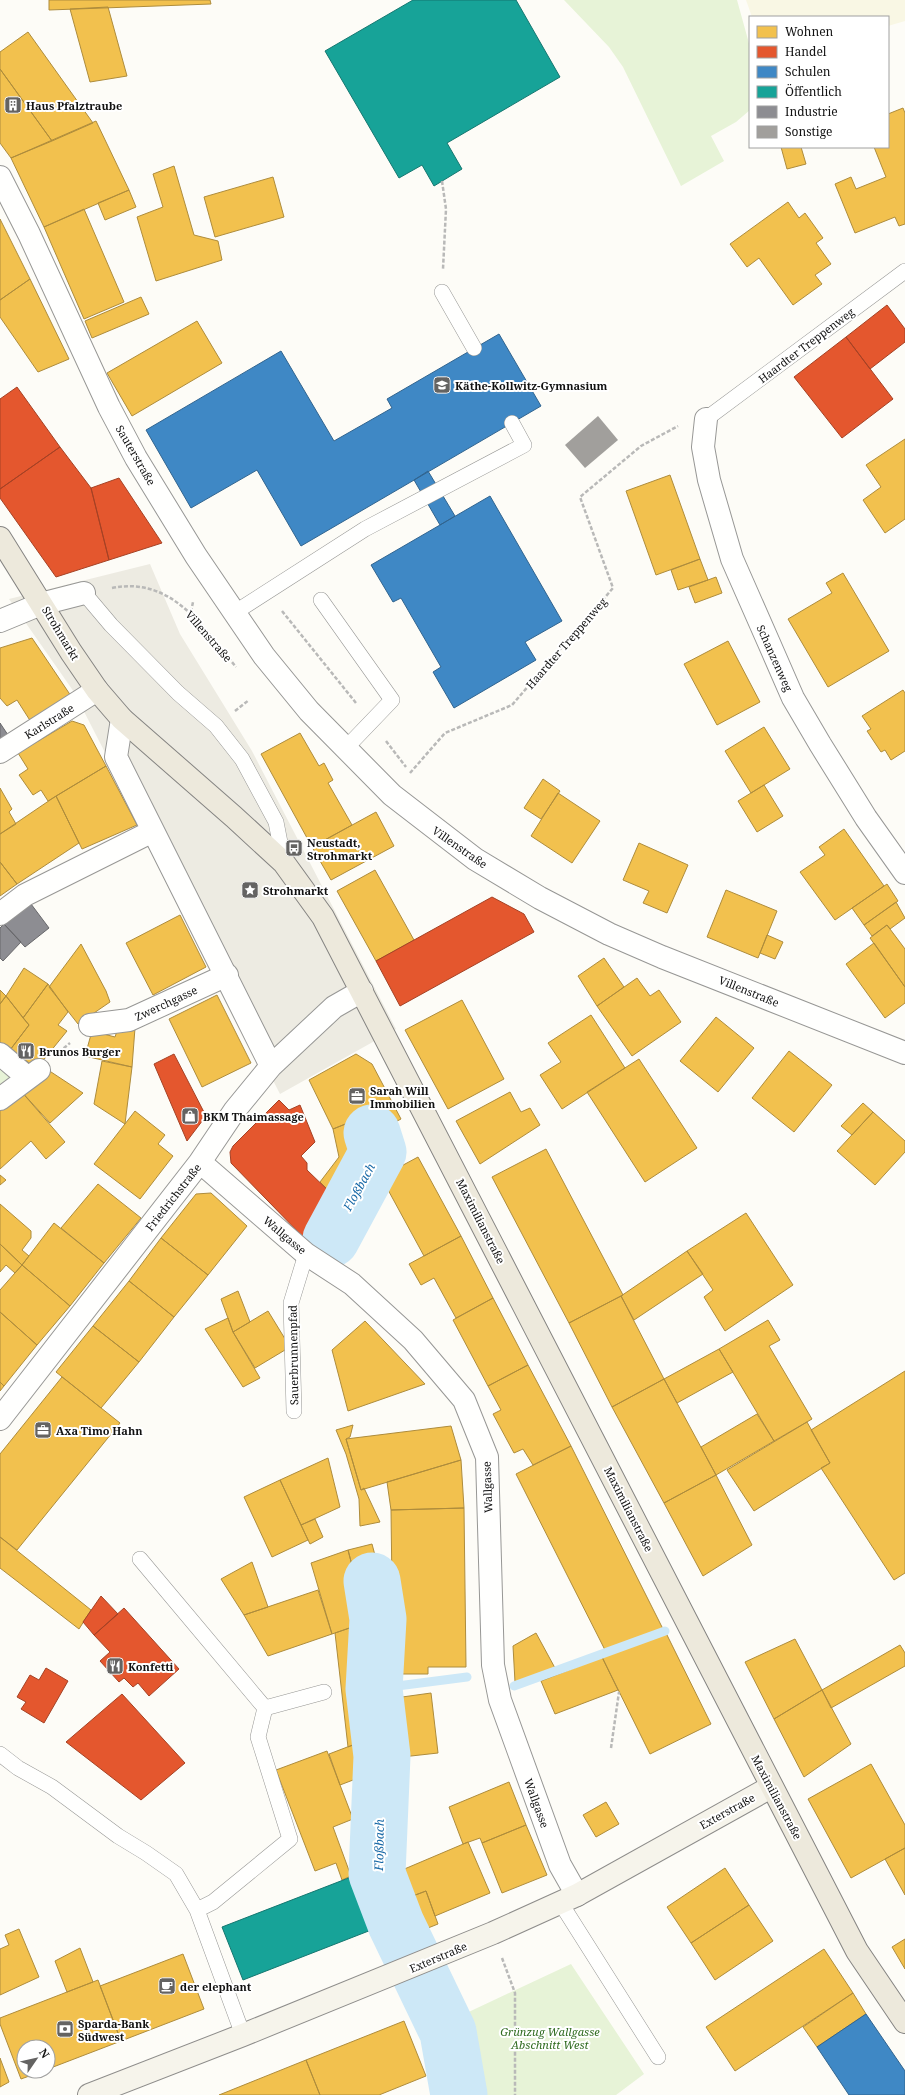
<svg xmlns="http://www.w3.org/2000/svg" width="905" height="2095" viewBox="0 0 905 2095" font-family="'Noto Serif',serif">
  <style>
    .farmland { fill: #f9f7e4 }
    .green { fill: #e7f3d7 }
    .plaza { fill: #edebe2 }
    .water { fill: #cde8f7 }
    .homes { fill: #f2c14e; stroke: #ae8c3c }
    .shops { fill: #e4572e; stroke: #a54225 }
    .schools { fill: #3f88c5; stroke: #31648f }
    .public { fill: #17a398; stroke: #157770 }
    .industry { fill: #8d8d92; stroke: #68686b }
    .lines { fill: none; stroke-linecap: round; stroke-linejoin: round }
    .stream { stroke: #cde8f7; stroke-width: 9 }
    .river { stroke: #cde8f7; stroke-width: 57 }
    .building { fill: #a19f9c }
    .service-casing { stroke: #979795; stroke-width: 16 }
    .pedestrian-casing { stroke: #979795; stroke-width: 24 }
    .minor-casing { stroke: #979795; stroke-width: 24 }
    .secondary-casing { stroke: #8e8d8b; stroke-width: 24 }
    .primary-casing { stroke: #858482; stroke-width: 24 }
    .path { stroke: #b9b9b8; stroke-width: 2.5; stroke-dasharray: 4 2; stroke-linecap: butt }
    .service { stroke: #fffffe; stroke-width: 15 }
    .pedestrian { stroke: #fffffe; stroke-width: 22 }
    .minor { stroke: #fffffe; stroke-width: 22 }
    .secondary { stroke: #f6f4eb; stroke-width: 22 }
    .primary { stroke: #ede9dc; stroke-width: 22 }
    .labels { text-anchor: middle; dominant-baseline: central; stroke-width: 4; stroke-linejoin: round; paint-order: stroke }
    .poi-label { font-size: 11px; font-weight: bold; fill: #111; stroke: #fff; text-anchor: start }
    .street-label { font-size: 11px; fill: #111; stroke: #fff }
    .park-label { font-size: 11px; font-style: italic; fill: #2f6b1f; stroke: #fff }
    .water-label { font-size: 12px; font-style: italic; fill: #1768a6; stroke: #fff }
  </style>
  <rect width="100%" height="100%" fill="#fdfcf7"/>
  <path class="farmland" d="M746 0H905V21L888 26V17H752Z"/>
  <path class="green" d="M564 0H737L750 47V110L736 122 711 136 724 161 681 186 623 67 609 47Z
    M0 1060 21 1078 0 1095Z
    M571 1964 644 2074 616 2095H470L471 2068 458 2017Z"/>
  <path class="plaza" d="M150 564 180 634 252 751 396 1029 280 1094 74 692 9 599Z"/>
  <path class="water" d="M450 2004 461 2030 470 2068 469 2095H448C451 2067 439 2037 429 2011Z"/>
  <path class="homes" d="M49 0H210L211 4 49 10Z
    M108 7 127 76 90 82 70 9Z
    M28 32 93 123 52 141 0 69V52Z
    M0 69 52 141 11 158 0 143Z
    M903 108 905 113V224L899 226 895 217 855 233 835 184 851 177 856 189 886 177 874 147H888V114Z
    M96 121 129 190 44 227 11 158Z
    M781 147H801L806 164 787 169Z
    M174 166 194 235 218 241 222 260 156 281 137 217 163 207 153 174Z
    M273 177 284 217 215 237 204 197Z
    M129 190 136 207 105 220 98 203Z
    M788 202 799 218 805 213 823 238 816 243 831 264 815 275 822 284 793 305 759 258 747 267 730 244Z
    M84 209 124 302 84 319 44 227Z
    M0 219 30 279 0 300Z
    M30 279 69 359 38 372 0 317V300Z
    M141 297 149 314 92 338 85 321Z
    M197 321 222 363 132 416 107 373Z
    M905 439V519L885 533 863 500 881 487 866 465Z
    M670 475 700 559 656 575 626 491Z
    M700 559 708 580 678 590 671 570Z
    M843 573 889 651 828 687 788 619 832 593 826 583Z
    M716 577 722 593 695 603 689 587Z
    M32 638 71 696 31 722 17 700 7 706 0 698V648Z
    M728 641 760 702 717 725 684 664Z
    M903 690 905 693V751L891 760 885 750 881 752 867 731 871 729 862 716Z
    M72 721 84 725 106 766 48 801 41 790 33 795 19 775 28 769 18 753Z
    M764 727 790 769 751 793 725 751Z
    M300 733 319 766 324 763 333 780 328 783 352 825 312 847 261 754Z
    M106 766 137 825 82 849 56 796Z
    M543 779 560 791 541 819 524 808Z
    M764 785 783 816 757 832 738 801Z
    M0 788 12 809 9 812 16 824 0 834Z
    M558 793 600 821 572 863 531 836Z
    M56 796 79 843 17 884 0 862V834Z
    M376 812 394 846 331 880 312 847Z
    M844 829 884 886 835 920 800 872 825 855 819 847Z
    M639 843 688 865 667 913 643 903 649 891 623 880Z
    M0 862 17 884 0 896Z
    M375 870 414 940 376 961 337 891Z
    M887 884 898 901 864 925 852 908Z
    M726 890 777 911 758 958 707 937Z
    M896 902 905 918 890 929 887 925 872 936 864 925Z
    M180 915 206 967 153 995 126 943Z
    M887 925 905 949V987L870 938Z
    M767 935 783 942 775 959 760 953Z
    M874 943 905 987V1003L885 1018 846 964Z
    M81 944 106 991 110 1002 78 1024 49 987Z
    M604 958 624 987 597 1006 578 976Z
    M24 968 48 984 23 1018 6 996Z
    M637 978 650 996 659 990 681 1022 632 1056 597 1006Z
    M48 984 68 1012 58 1025 67 1031 37 1068 10 1050 29 1025 23 1018Z
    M0 990 6 996 0 1004Z
    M217 995 251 1063 202 1087 169 1019Z
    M6 996 29 1025 10 1050 0 1043V1004Z
    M462 1000 504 1079 448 1109 405 1030Z
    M591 1015 625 1068 562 1109 540 1075 561 1062 548 1043Z
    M716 1017 754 1048 718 1092 680 1061Z
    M118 1028H135L132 1067 85 1056 92 1031 115 1037Z
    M789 1051 832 1085 794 1132 752 1098Z
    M356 1054 372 1064 401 1119 384 1128 361 1134 358 1119 333 1129 309 1080Z
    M639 1059 697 1148 645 1182 587 1092Z
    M102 1061 132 1067 125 1124 94 1104Z
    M45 1068 83 1093 50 1123 20 1090Z
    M20 1090 65 1142 46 1159 31 1141 0 1169V1108Z
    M510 1092 521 1112 530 1108 540 1125 480 1164 456 1121Z
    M863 1103 873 1112 852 1135 841 1126Z
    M135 1111 165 1135 158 1144 173 1156 140 1199 94 1164Z
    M873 1112 905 1141V1152L875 1185 837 1151Z
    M358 1119 368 1159 346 1196 340 1202 320 1182 339 1157 333 1129Z
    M546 1149 623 1295 569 1323 492 1177Z
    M418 1157 461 1236 424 1256 381 1177Z
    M0 1175 6 1180 0 1185Z
    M98 1184 141 1218 104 1263 61 1228Z
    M211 1193 247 1226 208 1275 161 1238 196 1194Z
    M0 1204 31 1231V1238L22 1250 29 1256 22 1265 0 1244Z
    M746 1213 793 1285 725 1331 704 1297 713 1290 687 1251Z
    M54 1223 104 1263 70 1306 22 1265Z
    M461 1236 493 1298 456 1318 434 1278 421 1285 409 1264Z
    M161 1238 208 1275 174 1317 129 1281Z
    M0 1244 22 1265 15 1273 6 1265 0 1272Z
    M687 1251 703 1274 634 1320 621 1296Z
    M22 1265 70 1306 37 1345 0 1312V1290Z
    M129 1281 174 1317 139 1362 93 1326Z
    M238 1291 250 1322 233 1332 221 1299Z
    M621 1296 664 1379 612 1407 569 1323Z
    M493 1298 528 1365 488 1386 453 1320Z
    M268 1311 290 1347 255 1368 233 1332Z
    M0 1312 37 1345 4 1386 0 1382Z
    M228 1318 233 1332 260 1378 243 1387 205 1329Z
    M768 1320 780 1340 769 1346 812 1419 774 1441 719 1349Z
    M365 1321 425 1384 348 1411 332 1350Z
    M93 1326 139 1362 101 1408 56 1372Z
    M719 1349 733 1372 677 1403 664 1379Z
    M528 1365 571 1446 533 1465 523 1449 514 1453 493 1414 501 1410 488 1386Z
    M905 1371V1573L894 1580 821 1468 830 1463 811 1430Z
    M62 1377 120 1423 17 1550 0 1537V1454Z
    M664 1379 716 1475 664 1503 612 1407Z
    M0 1382 4 1386 0 1391Z
    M757 1414 774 1441 716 1475 701 1447Z
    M807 1422 830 1463 754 1511 727 1470Z
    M353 1425 350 1437 346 1439 361 1490 364 1488 380 1522 360 1526 359 1499 346 1454 336 1430Z
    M451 1426 461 1460 361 1490 346 1439Z
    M571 1446 663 1629 605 1650 516 1474Z
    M328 1458 340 1507 301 1525 280 1480Z
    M461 1460 464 1508 391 1510 387 1482Z
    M716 1475 752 1545 703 1576 664 1503Z
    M280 1480 308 1540 272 1557 244 1497Z
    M464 1508 466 1667H428V1674H401V1663H393L391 1510Z
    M315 1519 323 1537 310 1544 301 1525Z
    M0 1537 91 1610 79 1629 0 1568Z
    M372 1544 380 1574 356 1581 348 1550Z
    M348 1550 367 1622 332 1634 311 1563Z
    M252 1562 268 1607 244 1615 221 1579Z
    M318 1590 332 1634 268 1656 244 1615Z
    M367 1622 369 1646 366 1664V1701L371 1738 348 1747 335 1633Z
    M536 1633 555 1668 515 1682 513 1646Z
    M666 1633 711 1724 650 1754 602 1657Z
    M795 1639 822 1690 774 1719 745 1662Z
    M900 1645 905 1653V1666L831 1708 822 1690Z
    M602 1657 618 1690 555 1714 541 1681Z
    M822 1690 851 1744 804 1777 774 1719Z
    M431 1693 438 1753 402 1757 395 1698Z
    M371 1738 374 1772 340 1785 329 1754Z
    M327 1751 353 1819 333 1827 351 1876 342 1880 336 1863 315 1871 276 1770Z
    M871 1764 905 1825V1848L851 1878 808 1799Z
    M509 1782 526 1825 482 1843 480 1838 463 1844 449 1807Z
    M606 1802 619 1824 596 1837 583 1815Z
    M526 1825 547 1875 502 1893 482 1843Z
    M468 1842 490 1893 435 1916 426 1891 402 1900 395 1873Z
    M905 1848V1895L885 1859Z
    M725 1868 749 1905 691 1943 667 1907Z
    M426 1891 438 1924 413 1934 402 1900Z
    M749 1905 773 1941 715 1980 691 1943Z
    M19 1929 39 1977 0 1995V1949L9 1945 5 1935Z
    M905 1939V1969L892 1947Z
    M80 1948 93 1982 67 1992 55 1961Z
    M824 1949 853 1993 735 2071 706 2027Z
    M183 1954 204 2009 121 2041 100 1986Z
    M98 1980 121 2041 48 2069V2047H24V2071H43L21 2079 0 2024V2018Z
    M853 1993 866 2014 817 2047 803 2027Z
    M404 2021 426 2076 379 2095H320L306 2060Z
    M0 2058 9 2082 0 2087Z
    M306 2060 320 2095H219Z"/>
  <path class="shops" d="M887 305 905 329V342L870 369 846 337Z
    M846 337 893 399 842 438 794 377Z
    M17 387 60 447 0 489V399Z
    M60 447 91 488 109 560 56 577 0 498V489Z
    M119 478 162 543 109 560 91 488Z
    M492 897 524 914 534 932 400 1006 376 961Z
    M174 1054 206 1116 187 1141 154 1064Z
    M279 1100 289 1110 300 1105 315 1142 301 1156 307 1163V1170L340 1202 315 1239 304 1238 231 1163 230 1152 233 1146Z
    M101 1596 118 1614 94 1635 83 1622Z
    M124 1608 179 1669 149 1696 138 1683 133 1687 124 1678 119 1682 100 1661 110 1652 94 1635Z
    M46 1668 68 1681 44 1723 21 1709 26 1702 17 1697 30 1675 39 1680Z
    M122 1694 185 1763 141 1800 66 1742Z"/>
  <path class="schools" d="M499 334 541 406 301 546 257 470 191 508 146 430 281 351 334 441 392 408 387 399Z
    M428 471 455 516 440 525 414 480Z
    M490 496 562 621 525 642 536 660 454 708 433 672 441 667 401 598 393 602 371 565Z
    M866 2014 905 2071V2095H849L817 2047Z"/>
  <path class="public" d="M413 0H516L560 77 447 143 462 169 434 186 422 165 399 178 325 51Z
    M364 1872 384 1925 243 1980 222 1927Z"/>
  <path class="industry" d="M0 723 8 735 0 739Z
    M31 904 49 928 25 947 4 924Z
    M4 924 21 942 3 961 0 958V928Z"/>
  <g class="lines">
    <path class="stream" d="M344 1200 347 1208
      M514 1686 665 1631
      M374 1689 467 1677"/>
    <path class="river" d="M331 1239 378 1152 372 1133
      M372 1581 378 1619 374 1689 382 1756 377 1874 396 1924 448 2032 459 2095"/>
  </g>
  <path class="building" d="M598 416 618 440 585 468 565 445Z"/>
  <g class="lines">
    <defs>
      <path id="service" d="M442 292 474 348
        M706 419 905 271
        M84 593 111 625 178 693 216 726 242 759 276 822 284 863
        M321 600 392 700 345 749
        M234 613 365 529 524 445 512 423
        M294 1411 291 1303 306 1254
        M140 1559 265 1708 258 1737 290 1839 213 1902 197 1910
        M265 1708 324 1692
        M0 1754 18 1768 52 1787 118 1836 146 1853 176 1874 197 1910 243 2035
        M560 1902 658 2057"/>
      <path id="pedestrian" d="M0 621 41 604
        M90 1025 129 1020 227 975
        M0 1099 39 1070"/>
      <path id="minor" d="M0 177 29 234 109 407 136 458 196 556 264 656 309 711 392 795 475 859 540 898 609 934 662 957 905 1053
        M706 419 703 447 709 480 732 559 769 643 793 698 820 744 866 818 905 873
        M41 604 84 593
        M122 719 116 757 271 1066
        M0 752 97 690
        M0 914 25 895 153 831
        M0 1054 27 1077
        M200 1162 306 1254 352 1284 413 1340 464 1400 487 1457 493 1665 500 1700 560 1865 577 1895
        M0 1419 200 1162 235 1110 271 1066 334 1007 362 991"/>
      <path id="secondary" d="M89 2095 243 2035 493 1933 577 1895 771 1787"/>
      <path id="primary" d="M0 538 71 652 97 690 122 719 234 817 284 863 323 917 857 1951 905 2022"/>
    </defs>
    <use href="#service" class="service-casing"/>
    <use href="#pedestrian" class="pedestrian-casing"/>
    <use href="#minor" class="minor-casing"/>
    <use href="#secondary" class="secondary-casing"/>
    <use href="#primary" class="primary-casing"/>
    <path class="path" d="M442 181 446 209 443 269
      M112 588C172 576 203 627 236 667
      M282 611 356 703
      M191 612 193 602
      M235 711 249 700
      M386 741 406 767
      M410 773 445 733 512 705 613 588 580 497 641 446 678 426
      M59 1052 70 1043
      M611 1748 619 1692
      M502 1958 515 1993V2095"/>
    <use href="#service" class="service"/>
    <use href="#pedestrian" class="pedestrian"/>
    <use href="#minor" class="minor"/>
    <use href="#secondary" class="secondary"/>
    <use href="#primary" class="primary"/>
  </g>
  <defs>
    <symbol id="building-square" viewBox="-11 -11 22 22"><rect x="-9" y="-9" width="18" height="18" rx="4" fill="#646362" stroke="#fff"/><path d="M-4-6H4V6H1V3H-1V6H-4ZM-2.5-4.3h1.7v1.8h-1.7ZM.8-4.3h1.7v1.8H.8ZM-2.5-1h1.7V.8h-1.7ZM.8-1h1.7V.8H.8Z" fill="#fff"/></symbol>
    <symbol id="school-square" viewBox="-11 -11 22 22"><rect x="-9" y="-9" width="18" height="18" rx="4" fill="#646362" stroke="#fff"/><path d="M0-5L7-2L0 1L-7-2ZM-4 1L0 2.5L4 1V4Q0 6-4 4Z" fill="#fff"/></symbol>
    <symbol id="bus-square" viewBox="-11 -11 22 22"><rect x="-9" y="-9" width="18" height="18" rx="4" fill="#646362" stroke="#fff"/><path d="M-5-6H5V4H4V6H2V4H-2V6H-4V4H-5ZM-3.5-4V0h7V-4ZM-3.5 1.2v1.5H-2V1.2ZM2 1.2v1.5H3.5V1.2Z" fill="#fff"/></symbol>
    <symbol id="sight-square" viewBox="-11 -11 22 22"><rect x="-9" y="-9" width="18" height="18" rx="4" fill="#646362" stroke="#fff"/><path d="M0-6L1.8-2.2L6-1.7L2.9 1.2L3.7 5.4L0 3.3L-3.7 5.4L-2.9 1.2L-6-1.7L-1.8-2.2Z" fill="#fff"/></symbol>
    <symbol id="restaurant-square" viewBox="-11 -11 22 22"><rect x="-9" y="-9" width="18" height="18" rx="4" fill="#646362" stroke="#fff"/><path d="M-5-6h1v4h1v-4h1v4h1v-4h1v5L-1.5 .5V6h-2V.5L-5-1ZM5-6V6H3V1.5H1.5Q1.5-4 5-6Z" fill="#fff"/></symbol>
    <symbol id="office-square" viewBox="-11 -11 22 22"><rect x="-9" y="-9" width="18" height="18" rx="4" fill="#646362" stroke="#fff"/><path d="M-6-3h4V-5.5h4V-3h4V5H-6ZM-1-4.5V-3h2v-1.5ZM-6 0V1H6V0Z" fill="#fff"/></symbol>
    <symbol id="shop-square" viewBox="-11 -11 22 22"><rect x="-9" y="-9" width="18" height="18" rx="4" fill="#646362" stroke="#fff"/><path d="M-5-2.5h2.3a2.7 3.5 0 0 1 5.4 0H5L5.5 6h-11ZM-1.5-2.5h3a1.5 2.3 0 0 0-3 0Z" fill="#fff"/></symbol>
    <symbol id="cafe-square" viewBox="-11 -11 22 22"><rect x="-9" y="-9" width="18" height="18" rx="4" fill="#646362" stroke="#fff"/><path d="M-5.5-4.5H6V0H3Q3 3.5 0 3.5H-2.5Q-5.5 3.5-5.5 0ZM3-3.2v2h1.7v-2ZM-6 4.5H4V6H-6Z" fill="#fff"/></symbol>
    <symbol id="bank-square" viewBox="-11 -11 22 22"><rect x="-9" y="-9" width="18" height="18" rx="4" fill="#646362" stroke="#fff"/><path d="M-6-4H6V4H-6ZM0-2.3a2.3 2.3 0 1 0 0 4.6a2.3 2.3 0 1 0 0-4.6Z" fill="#fff"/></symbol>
  </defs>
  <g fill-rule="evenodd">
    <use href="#building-square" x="3" y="95" width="20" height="20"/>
    <use href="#school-square" x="432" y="375" width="20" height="20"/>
    <use href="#bus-square" x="284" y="838" width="20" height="20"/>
    <use href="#sight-square" x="240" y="880" width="20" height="20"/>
    <use href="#restaurant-square" x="16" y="1041" width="20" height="20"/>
    <use href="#office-square" x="347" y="1086" width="20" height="20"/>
    <use href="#shop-square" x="180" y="1106" width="20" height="20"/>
    <use href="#office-square" x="33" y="1420" width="20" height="20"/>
    <use href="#restaurant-square" x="105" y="1656" width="20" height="20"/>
    <use href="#cafe-square" x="157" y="1976" width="20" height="20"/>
    <use href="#bank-square" x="55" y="2019" width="20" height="20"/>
  </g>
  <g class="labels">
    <g class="poi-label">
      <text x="26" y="105">Haus Pfalztraube</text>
      <text x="455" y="385">Käthe-Kollwitz-Gymnasium</text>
      <text x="307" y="842">Neustadt,<tspan x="307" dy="13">Strohmarkt</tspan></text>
      <text x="263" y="890">Strohmarkt</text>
      <text x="39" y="1051">Brunos Burger</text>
      <text x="370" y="1090">Sarah Will<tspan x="370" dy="13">Immobilien</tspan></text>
      <text x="203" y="1116">BKM Thaimassage</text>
      <text x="56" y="1430">Axa Timo Hahn</text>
      <text x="128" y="1666">Konfetti</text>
      <text x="180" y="1986">der elephant</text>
      <text x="78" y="2023">Sparda-Bank<tspan x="78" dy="13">Südwest</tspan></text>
    </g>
    <g class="street-label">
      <text transform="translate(806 345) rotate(-37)">Haardter Treppenweg</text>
      <text transform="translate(136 455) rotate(60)">Sauterstraße</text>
      <text transform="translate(61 633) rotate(59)">Strohmarkt</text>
      <text transform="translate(209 636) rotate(49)">Villenstraße</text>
      <text transform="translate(566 643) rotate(-49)">Haardter Treppenweg</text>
      <text transform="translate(775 658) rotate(66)">Schanzenweg</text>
      <text transform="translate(49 721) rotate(-32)">Karlstraße</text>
      <text transform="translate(460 847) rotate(35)">Villenstraße</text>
      <text transform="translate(749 991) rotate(22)">Villenstraße</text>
      <text transform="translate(166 1003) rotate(-25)">Zwerchgasse</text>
      <text transform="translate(173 1197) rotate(-52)">Friedrichstraße</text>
      <text transform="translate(481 1221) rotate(63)">Maximilianstraße</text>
      <text transform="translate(285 1235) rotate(40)">Wallgasse</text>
      <text transform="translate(293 1355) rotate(-91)">Sauerbrunnenpfad</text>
      <text transform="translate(487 1487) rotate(-92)">Wallgasse</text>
      <text transform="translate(629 1509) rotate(63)">Maximilianstraße</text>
      <text transform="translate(777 1797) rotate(62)">Maximilianstraße</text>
      <text transform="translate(537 1803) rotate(70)">Wallgasse</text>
      <text transform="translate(727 1811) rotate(-29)">Exterstraße</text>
      <text transform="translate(438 1957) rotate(-23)">Exterstraße</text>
    </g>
    <g class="park-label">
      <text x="550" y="2031">Grünzug Wallgasse<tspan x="550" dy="13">Abschnitt West</tspan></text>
    </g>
    <g class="water-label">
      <text transform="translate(359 1187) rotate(-61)">Floßbach</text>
      <text transform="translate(379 1845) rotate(-89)">Floßbach</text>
    </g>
  </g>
  <rect x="749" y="16" width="140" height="132" fill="#ffffff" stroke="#a0a0a0"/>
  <rect x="757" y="26" width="20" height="12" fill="#f2c14e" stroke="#a0a0a0"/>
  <text x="785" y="36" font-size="12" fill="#111111">Wohnen</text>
  <rect x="757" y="46" width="20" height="12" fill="#e4572e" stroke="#a0a0a0"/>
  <text x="785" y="56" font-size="12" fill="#111111">Handel</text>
  <rect x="757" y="66" width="20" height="12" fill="#3f88c5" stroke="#a0a0a0"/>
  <text x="785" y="76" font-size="12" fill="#111111">Schulen</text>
  <rect x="757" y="86" width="20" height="12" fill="#17a398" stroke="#a0a0a0"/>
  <text x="785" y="96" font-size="12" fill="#111111">Öffentlich</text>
  <rect x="757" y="106" width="20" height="12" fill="#8d8d92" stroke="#a0a0a0"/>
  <text x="785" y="116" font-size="12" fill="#111111">Industrie</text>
  <rect x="757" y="126" width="20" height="12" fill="#a19f9c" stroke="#a0a0a0"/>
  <text x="785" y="136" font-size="12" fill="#111111">Sonstige</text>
  <g transform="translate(36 2059) rotate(56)"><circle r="19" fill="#ffffff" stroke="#a0a0a0"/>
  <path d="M0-3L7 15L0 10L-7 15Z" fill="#646362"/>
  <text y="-6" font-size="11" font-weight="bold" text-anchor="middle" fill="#111111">N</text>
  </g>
</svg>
